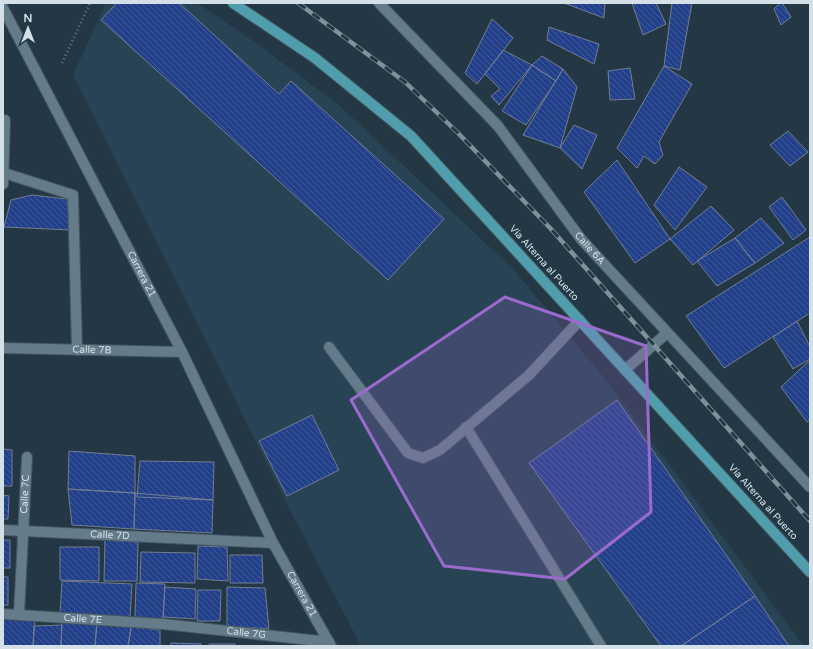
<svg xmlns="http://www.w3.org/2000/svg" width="813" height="649" viewBox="0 0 813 649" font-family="'Varela Round',sans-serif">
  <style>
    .built { fill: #284454 }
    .building { fill: url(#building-back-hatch); stroke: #737d92 }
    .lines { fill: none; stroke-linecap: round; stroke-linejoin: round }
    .lane-casing { stroke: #435560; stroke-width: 12 }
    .street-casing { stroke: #435560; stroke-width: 12 }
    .primary-casing { stroke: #435560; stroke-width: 12 }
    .path { stroke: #687984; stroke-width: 2.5; stroke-dasharray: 1 3; stroke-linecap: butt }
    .lane { stroke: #647b89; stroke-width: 10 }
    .street { stroke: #647b89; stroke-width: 10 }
    .primary { stroke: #509eab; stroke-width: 10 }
    .rail-casing { stroke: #81919b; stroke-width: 4.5 }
    .rail { stroke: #233844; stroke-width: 3; stroke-dasharray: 9; stroke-linecap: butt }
    .marked { fill: #9a6bcd; fill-opacity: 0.2; stroke: #9a6bcd; stroke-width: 3; stroke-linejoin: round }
    .labels { text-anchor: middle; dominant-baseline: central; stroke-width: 4; stroke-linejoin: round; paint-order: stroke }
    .street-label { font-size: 10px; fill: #d4e0e8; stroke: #233844 }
  </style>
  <defs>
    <pattern id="building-back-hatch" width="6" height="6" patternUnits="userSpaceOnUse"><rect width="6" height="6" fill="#224089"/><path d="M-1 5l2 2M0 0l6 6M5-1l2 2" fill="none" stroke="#415b9a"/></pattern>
  </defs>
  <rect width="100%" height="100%" fill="#233844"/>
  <path class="built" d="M106 3H197L249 38 340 106 513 269 606 380 804 646H361L292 514 73 75Z"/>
  <path class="building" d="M117 3H179L279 94 291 81 444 219 388 280 101 20Z
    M564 3H605L604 18Z
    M632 3H656L666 24 643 35Z
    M672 3H692L680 70 664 66Z
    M780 3H782L791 17 781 25 774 9Z
    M492 19 513 38 477 84 465 73Z
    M549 27 599 44 594 64 547 40Z
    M503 50 532 65 499 105 491 96 500 89 485 74Z
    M542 56 563 69 556 81 532 65Z
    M532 65 556 81 526 125 502 111Z
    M664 66 692 84 659 142 663 155 655 164 644 156 637 168 617 148Z
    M630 68 635 99 610 100 608 71Z
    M563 69 577 87 560 148 523 135Z
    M574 125 597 135 582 169 560 148Z
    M788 131 808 152 790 166 770 145Z
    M617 160 670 239 635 263 584 192Z
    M679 167 707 187 675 230 654 205Z
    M32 195 67 199 71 230 4 227 11 200Z
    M782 197 806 230 793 240 769 207Z
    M711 206 734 230 693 265 670 239Z
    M761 218 784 243 755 263 735 238Z
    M810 237V313L724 368 686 316Z
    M735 238 755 263 717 286 697 261Z
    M797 321 810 347V359L793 369 773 337Z
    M810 360V420L807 422 781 387Z
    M617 400 755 596 681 646H661L529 463Z
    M312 415 339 470 287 496 259 441Z
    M3 449 12 450V486H3Z
    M69 451 135 456V493L68 489Z
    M140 461 214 462 213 500 137 497Z
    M68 489 135 493 134 529 72 525Z
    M135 493 213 500 212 533 134 529Z
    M3 495 9 496 8 519H3Z
    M3 540H10V568H3Z
    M105 540 138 542 137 581H104Z
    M198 546 227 547 228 581 197 579Z
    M60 547H99V581L60 580Z
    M141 552 195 553V583L140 582Z
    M230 555H262L263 583H230Z
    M3 577H8V605H3Z
    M62 581 132 584 130 617 60 613Z
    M136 583 165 584 163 619 135 618Z
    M165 587 196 589 195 619 163 617Z
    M227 587 265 588 269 629 227 626Z
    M198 590H221L220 621H197Z
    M755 596 789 646H681Z
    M3 618 35 619 33 646H3Z
    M62 621 97 622 95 646H61Z
    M97 622 132 624 128 646H95Z
    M62 625 61 646H33L34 626Z
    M131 627 160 630V646H128Z
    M171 643 201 644V646H171Z
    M209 644H235V646H209Z"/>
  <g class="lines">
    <defs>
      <path id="lane" d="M329 347 408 453 423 458 440 450 529 375 580 320
        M466 427 601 646"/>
      <g id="street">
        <path id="s1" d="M379 3 498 126 581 239 810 487"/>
        <path id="s2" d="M3 8 182 352 273 543 331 646"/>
        <path d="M4 173 73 195 77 350"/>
        <path d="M3 184 5 120"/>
        <path id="s3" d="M3 348 182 352"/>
        <path d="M625 370 667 333"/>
        <path id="s4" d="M3 530 273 543"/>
        <path id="s5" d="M3 614 163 624 329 642"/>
        <path id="s6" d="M19 614 27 457"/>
      </g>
      <path id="primary" d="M233 3 315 58 411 136 810 572"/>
    </defs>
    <use href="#lane" class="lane-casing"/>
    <use href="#street" class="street-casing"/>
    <use href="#primary" class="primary-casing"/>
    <path class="path" d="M62 63 90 3"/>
    <use href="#lane" class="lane"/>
    <use href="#street" class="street"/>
    <use href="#primary" class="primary"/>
    <defs>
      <path id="rail" d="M298 3 405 82 458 133 551 229 810 521"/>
    </defs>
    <use href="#rail" class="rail-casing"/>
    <use href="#rail" class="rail"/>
  </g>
  <path class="marked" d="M505 297 646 346 651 512 565 579 444 566 351 400Z"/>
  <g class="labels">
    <g class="street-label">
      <text stroke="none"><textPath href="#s1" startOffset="324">Calle 6A</textPath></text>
      <text transform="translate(544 263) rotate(48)">Vía Alterna al Puerto</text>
      <text stroke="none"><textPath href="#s2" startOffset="300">Carrera 21</textPath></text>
      <text stroke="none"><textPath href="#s3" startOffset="89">Calle 7B</textPath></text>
      <text stroke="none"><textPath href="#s6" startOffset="120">Calle 7C</textPath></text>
      <text transform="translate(763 502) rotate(48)">Vía Alterna al Puerto</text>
      <text stroke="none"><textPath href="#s4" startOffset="107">Calle 7D</textPath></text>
      <text stroke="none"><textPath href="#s2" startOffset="658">Carrera 21</textPath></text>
      <text stroke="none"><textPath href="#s5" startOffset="80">Calle 7E</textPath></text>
      <text stroke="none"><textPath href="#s5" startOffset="244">Calle 7G</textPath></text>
    </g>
  </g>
  <rect width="813" height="649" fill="none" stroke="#d4e0e8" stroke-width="8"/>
  <g transform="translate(28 28)" stroke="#233844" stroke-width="3" paint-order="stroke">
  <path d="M0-3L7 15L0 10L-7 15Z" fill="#d4e0e8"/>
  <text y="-6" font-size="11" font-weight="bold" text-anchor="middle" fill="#d4e0e8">N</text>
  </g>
</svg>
